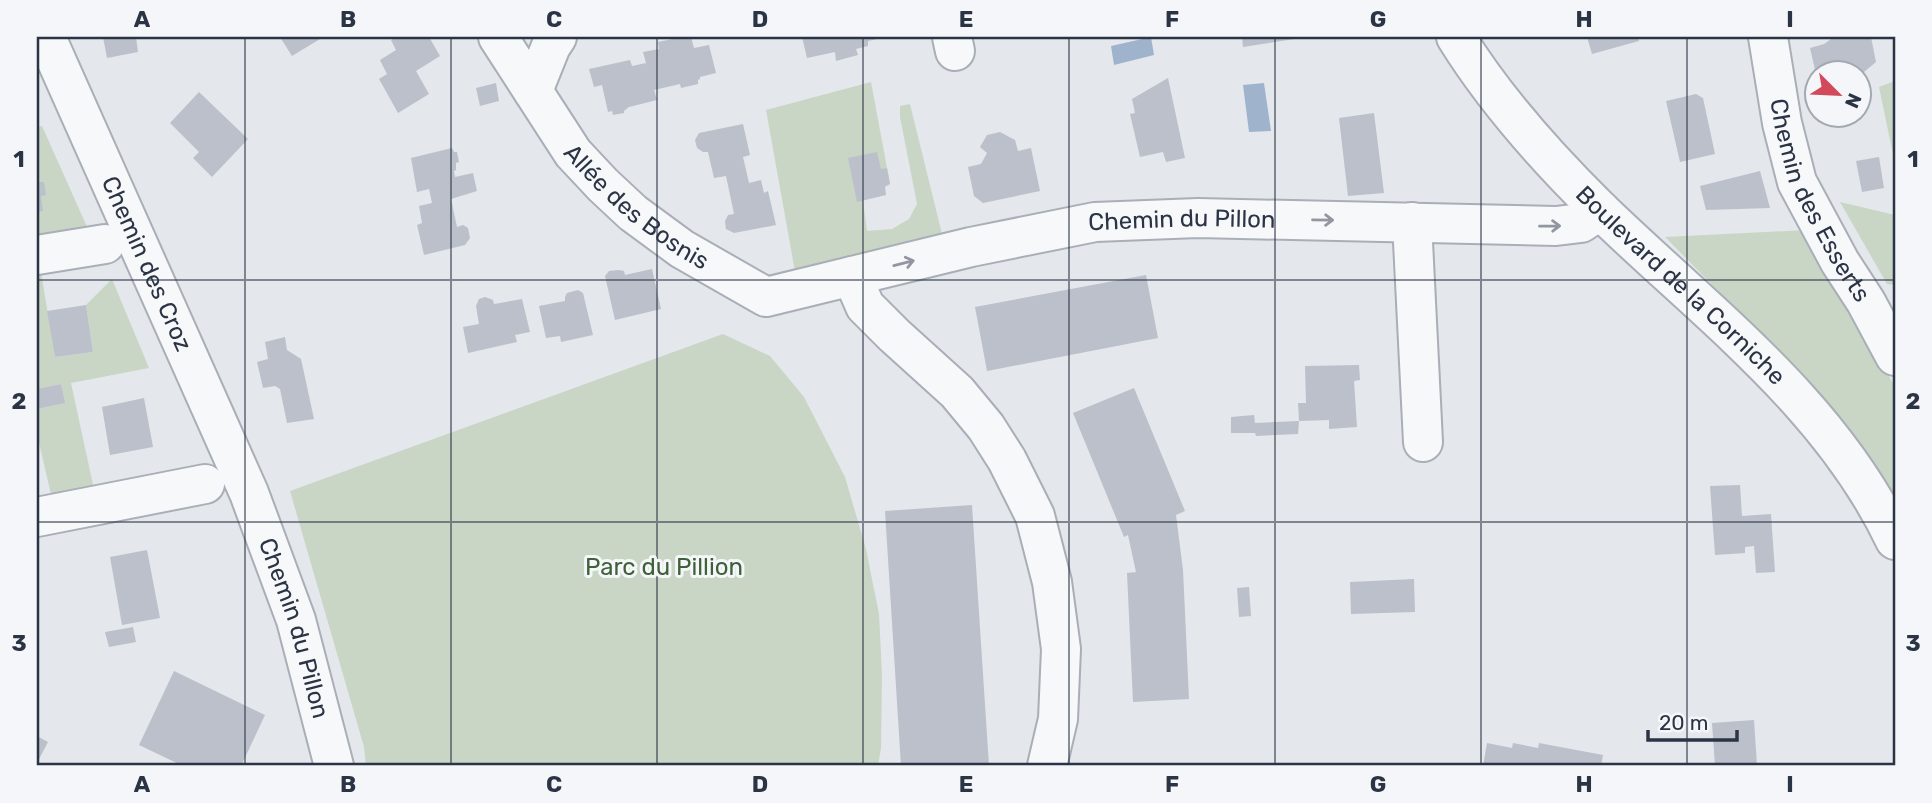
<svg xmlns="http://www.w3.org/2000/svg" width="1932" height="803" viewBox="0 0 1932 803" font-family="Rubik,sans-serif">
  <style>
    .green { fill: #c9d6c5 }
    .water { fill: #9fb4cc }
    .building { fill: #bbc0ca }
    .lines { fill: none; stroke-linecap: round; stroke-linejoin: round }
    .minor-casing { stroke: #a9aeb7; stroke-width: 42 }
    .minor { stroke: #f7f8fa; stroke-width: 38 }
    .oneway { stroke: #9196a0 }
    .grid { fill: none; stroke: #2b3445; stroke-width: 2; stroke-opacity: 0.55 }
    .labels { text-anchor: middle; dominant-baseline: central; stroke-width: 6; stroke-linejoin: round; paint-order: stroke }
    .street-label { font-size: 24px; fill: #2b3445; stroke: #f4f6f9 }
    .park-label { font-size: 24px; fill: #3f6138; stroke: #f4f6f9 }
    .neatline { fill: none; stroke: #2b3445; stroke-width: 2.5 }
    .grid-label { font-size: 23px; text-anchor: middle; font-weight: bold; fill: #2b3445 }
  </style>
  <rect width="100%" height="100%" fill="#e4e7ec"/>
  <path class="green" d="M1895 81V164L1879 87Z
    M871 82 890 184 863 201 867 231 892 229 909 219 917 204 900 117V106L910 104 942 234 796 277 766 110Z
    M42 126 92 238 37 246V127Z
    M1840 202 1895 215V285L1887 284Z
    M1807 230 1895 387V501L1804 378 1665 237Z
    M40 266 55 357 93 352 86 305 112 279 149 368 71 383 95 494 53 503 37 434V409L64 403 61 384 38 389 37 382V267Z
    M723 334 770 356 804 397 845 477 866 549 879 614 882 675 881 748 878 766H366L364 747 290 491Z"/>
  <path class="water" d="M1151 37 1154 55 1114 65 1111 46Z
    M1264 83 1271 131 1249 132 1243 85Z"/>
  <path class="building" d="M103 37H136L138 52 107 58Z
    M280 37H319L320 39 292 56Z
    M397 37H429L440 56 416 71 429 94 398 113 379 79 387 74 380 60 396 50 391 40Z
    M682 37H691L694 48 709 45 716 73 700 77V79L698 80V84L681 88 680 84 654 90 657 100 629 107 624 111V113L613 115 612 111 608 112 602 85 594 87 589 69 630 60 632 66 646 63 643 52 659 49 658 42Z
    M802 37H882V38L868 41V46L856 49 858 55 836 61 835 52 807 58Z
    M1242 37H1301V38L1243 47Z
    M1587 37H1638L1639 41 1592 54Z
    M1834 37H1871L1876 62 1858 77V74H1837L1829 71 1816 74 1810 48 1824 44Z
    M1168 78 1185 158 1166 162 1163 152 1140 157 1130 114 1135 113 1132 99Z
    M496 83 499 101 480 106 476 88Z
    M199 92 248 139 212 177 193 158 199 152 170 123Z
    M1696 94 1703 98 1715 154 1680 162 1666 101Z
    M1374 113 1384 193 1348 196 1339 118Z
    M743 124 750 155 743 157 749 183 761 180 764 193 768 191 776 225 734 233 726 229 725 221 728 215 734 214 726 176 714 178 708 152H703L697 148 695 140 699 133Z
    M1000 132 1015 140 1018 151 1031 148 1040 191 983 203 974 196 968 167 981 164 987 153 980 147 987 135Z
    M452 148 454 152H457L459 162 456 163V170L454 171 455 177 473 173 477 191 451 199 457 227 463 225 468 228 470 238 465 245 424 255 417 225 422 223 419 206 432 203 429 189 417 192 411 158Z
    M877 152 881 169 887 168 890 184 885 186 886 195 857 202 848 158Z
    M1879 157 1884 188 1862 192 1856 161Z
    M1760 171 1770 208 1706 210 1700 186Z
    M37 182H44L46 195 41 196 43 211 37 212Z
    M652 269 661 309 615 320 605 276 609 271 619 270 624 271 625 275Z
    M1146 275 1158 338 987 371 975 307Z
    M578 290 583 293 593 335 561 342 560 336 546 338 539 306 565 301V297L567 293Z
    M485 297 493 300 494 304 522 299 530 332 515 335 517 342 468 353 463 327 479 324 476 306 479 299Z
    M86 305 93 352 55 357 47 311Z
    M285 337 287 350 301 359 314 419 287 423 280 389 275 386 263 388 257 362 268 359 265 342Z
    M1359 365 1360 380 1354 381 1357 427 1329 429V420L1299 421 1298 403H1306L1305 366Z
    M61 384 65 403 37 409V389Z
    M1134 388 1185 511 1176 515 1183 570 1189 699 1133 702 1127 573 1136 572 1128 535 1124 537 1073 413Z
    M144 398 153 447 110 455 102 407Z
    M1254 415 1255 423 1299 421 1298 434 1256 436 1255 433H1231V417Z
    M1740 485 1742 516 1771 514 1775 572 1756 573 1754 546 1745 547V553L1715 555 1710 486Z
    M972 505 989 766H901L885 511Z
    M147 550 160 618 122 625 110 557Z
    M1414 579 1415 612 1351 614 1350 582Z
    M1249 587 1251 616 1239 617 1237 588Z
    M133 627 136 642 109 647 105 632Z
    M174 671 265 715 241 766H183L139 745Z
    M1754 720 1757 766H1715L1712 723Z
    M37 736 48 742 37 763Z
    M1487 743 1512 748 1513 743 1538 748 1539 743 1603 755 1601 766H1483Z"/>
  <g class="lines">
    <defs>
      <g id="minor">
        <path id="s1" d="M46 37 249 493 296 620 334 766"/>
        <path id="s2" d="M498 37 573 153 603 185 633 213 682 249 766 297 971 247 1095 222 1198 218 1556 226 1581 223 1600 210"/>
        <path d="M952 37 955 51"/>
        <path id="s3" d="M1456 37C1495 100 1546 157 1599 209 1705 312 1830 403 1895 540"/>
        <path id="s4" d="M1768 37 1782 123 1797 182 1840 262 1866 302 1895 356"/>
        <path d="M533 91 551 46 557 37"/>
        <path d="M1412 222 1423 442"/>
        <path d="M37 255 105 244"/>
        <path d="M852 276 865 306 894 335 957 392 986 427 1007 460 1035 516 1052 582 1061 649 1058 719 1047 766"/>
        <path d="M37 517 205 484"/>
      </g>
    </defs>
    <use href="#minor" class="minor-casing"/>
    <use href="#minor" class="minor"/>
  </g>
  <defs><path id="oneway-shaft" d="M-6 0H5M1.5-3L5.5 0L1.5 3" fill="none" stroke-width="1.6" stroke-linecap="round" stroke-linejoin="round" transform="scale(1.75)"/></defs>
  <g class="oneway">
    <use href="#oneway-shaft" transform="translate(1323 220) rotate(1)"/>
    <use href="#oneway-shaft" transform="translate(1550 226) rotate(-1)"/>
    <use href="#oneway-shaft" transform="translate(904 263) rotate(-14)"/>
  </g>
  <path class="grid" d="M245 37V766M451 37V766M657 37V766M863 37V766M1069 37V766M1275 37V766M1481 37V766M1687 37V766M37 280H1895M37 522H1895"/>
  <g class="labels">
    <g class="street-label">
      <text stroke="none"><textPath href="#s4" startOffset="173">Chemin des Esserts</textPath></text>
      <text stroke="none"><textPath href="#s2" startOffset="222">Allée des Bosnis</textPath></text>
      <text stroke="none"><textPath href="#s2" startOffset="805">Chemin du Pillon</textPath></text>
      <text stroke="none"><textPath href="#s1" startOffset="248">Chemin des Croz</textPath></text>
      <text stroke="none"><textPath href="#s3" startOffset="336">Boulevard de la Corniche</textPath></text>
      <text stroke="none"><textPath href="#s1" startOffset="642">Chemin du Pillon</textPath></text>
    </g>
    <g class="park-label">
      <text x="664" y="567">Parc du Pillion</text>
    </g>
  </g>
  <rect width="1932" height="803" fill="none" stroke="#f4f6f9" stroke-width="77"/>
  <g transform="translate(1838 94) rotate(114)"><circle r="33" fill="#f4f6f9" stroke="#a4a8b1" stroke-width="2"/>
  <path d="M0-5L12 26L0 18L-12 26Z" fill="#d1495b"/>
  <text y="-10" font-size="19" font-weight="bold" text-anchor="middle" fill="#2b3445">N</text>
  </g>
  <path d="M1648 730v10h89v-10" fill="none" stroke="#2b3445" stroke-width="3.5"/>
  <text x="1659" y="730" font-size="21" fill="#2b3445" stroke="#f4f6f9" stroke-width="5" paint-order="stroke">20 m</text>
  <rect x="38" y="38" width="1856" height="726" class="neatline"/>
  <g class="grid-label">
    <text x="142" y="27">A</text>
    <text x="348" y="27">B</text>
    <text x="554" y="27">C</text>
    <text x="760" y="27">D</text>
    <text x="966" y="27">E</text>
    <text x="1172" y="27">F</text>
    <text x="1378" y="27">G</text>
    <text x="1584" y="27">H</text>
    <text x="1790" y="27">I</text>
    <text x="19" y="167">1</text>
    <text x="1913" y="167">1</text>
    <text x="19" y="409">2</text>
    <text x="1913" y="409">2</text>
    <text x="19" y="651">3</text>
    <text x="1913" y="651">3</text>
    <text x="142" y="792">A</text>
    <text x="348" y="792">B</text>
    <text x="554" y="792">C</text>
    <text x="760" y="792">D</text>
    <text x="966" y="792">E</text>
    <text x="1172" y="792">F</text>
    <text x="1378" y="792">G</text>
    <text x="1584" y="792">H</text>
    <text x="1790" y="792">I</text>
  </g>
</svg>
